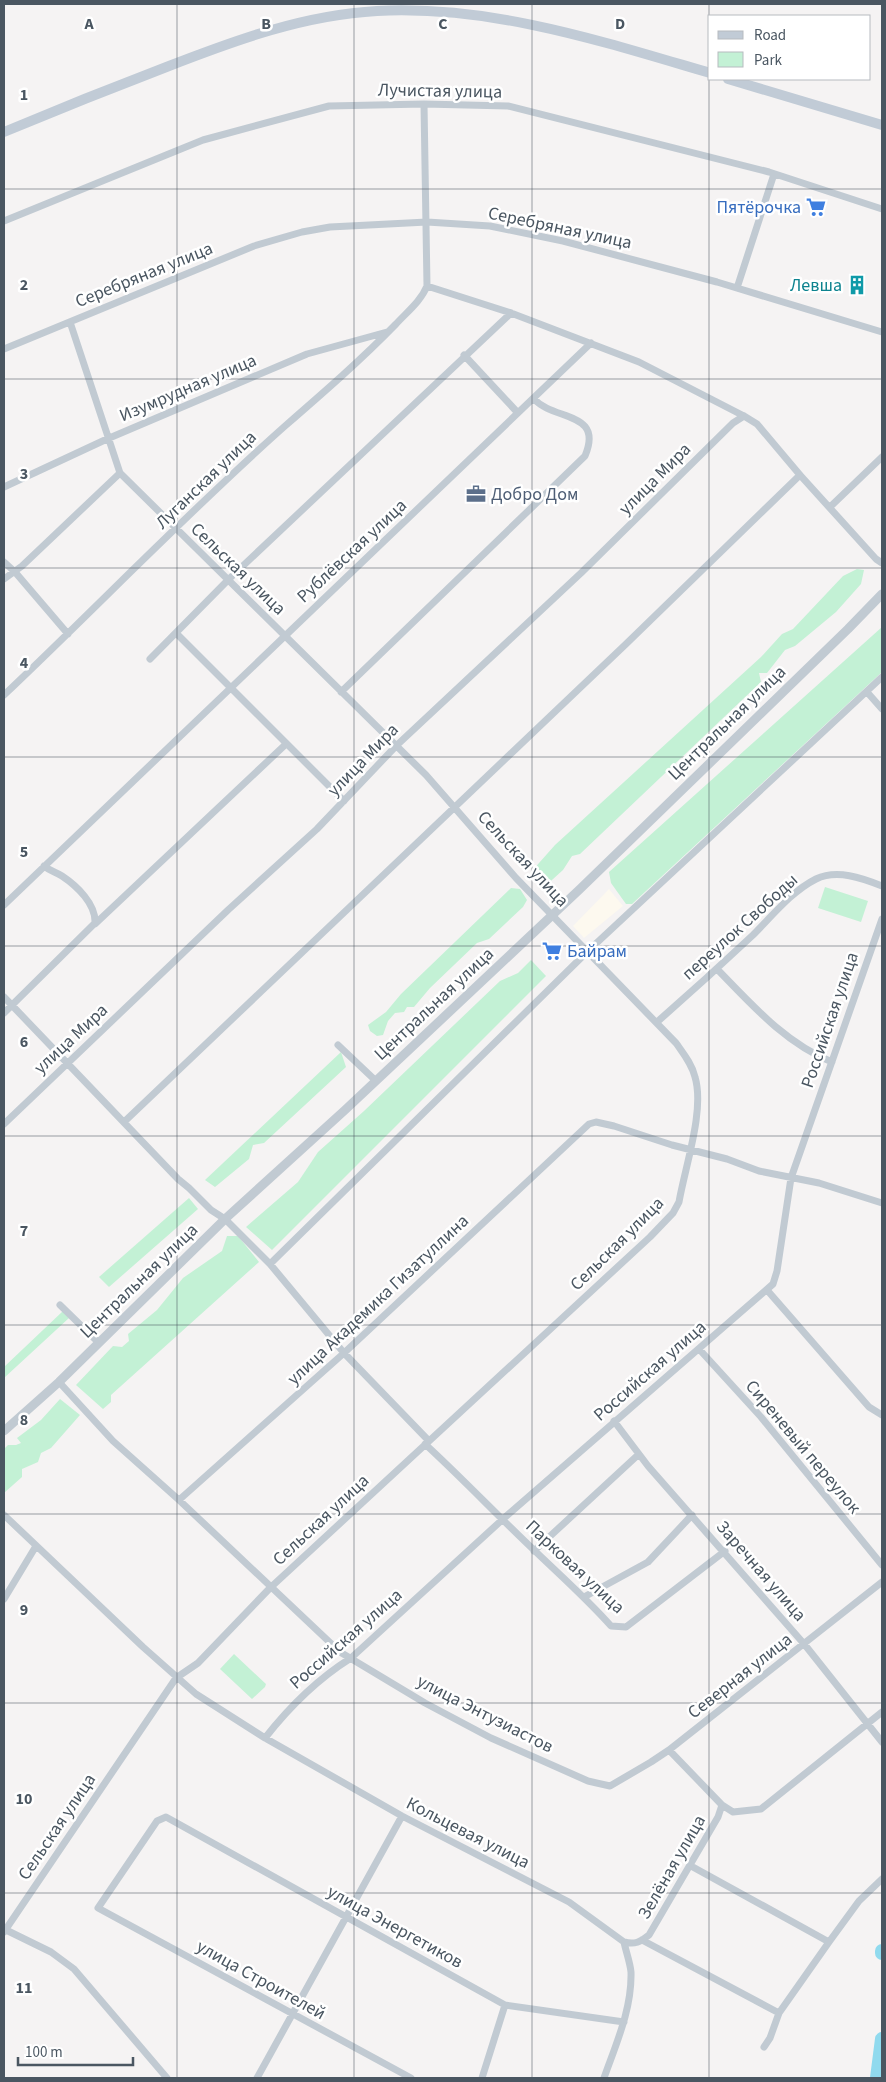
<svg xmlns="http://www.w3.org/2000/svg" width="886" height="2082" viewBox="0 0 886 2082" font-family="'Source Sans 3',sans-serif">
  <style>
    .commercial { fill: #fdf9ef }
    .green { fill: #c3f1d5 }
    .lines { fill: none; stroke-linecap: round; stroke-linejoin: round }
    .river { stroke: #90daee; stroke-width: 14 }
    .minor { stroke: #c1cad2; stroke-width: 7 }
    .tertiary { stroke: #c1cad2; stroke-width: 9 }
    .secondary { stroke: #c1cbd6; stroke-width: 10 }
    .grid { fill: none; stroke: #4a5661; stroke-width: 1; stroke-opacity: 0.55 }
    .labels { text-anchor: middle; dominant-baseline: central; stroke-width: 5; stroke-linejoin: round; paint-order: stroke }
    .street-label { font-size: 18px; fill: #4a5661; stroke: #fff }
    .shop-label { font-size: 18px; fill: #366cbe; stroke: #fff; text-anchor: end }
    .culture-label { font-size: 18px; fill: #0d838f; stroke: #fff; text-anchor: end }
    .service-label { font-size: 18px; fill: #4e5e75; stroke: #fff; text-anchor: start }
    .grid-label { font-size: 16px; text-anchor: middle; font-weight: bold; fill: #4a5661; stroke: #fff; stroke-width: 5; stroke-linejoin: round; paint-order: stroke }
  </style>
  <rect width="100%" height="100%" fill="#f5f3f3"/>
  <path class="commercial" d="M609 889 623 906 584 938 573 926Z"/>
  <path class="green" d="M857 569 864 570 861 584 836 612 795 646 785 650 767 673H759L761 682 580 854 572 856 563 870 542 889 531 872 555 845 761 657 782 634 793 629 843 576Z
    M882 627V672L632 904H626L611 883 609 872Z
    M825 887 868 901 861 922 818 908Z
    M511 888 520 889 527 900 523 907 489 939 477 943 430 988 414 1007H407L404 1012 395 1013 388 1021 383 1035 377 1036 370 1031 368 1025 386 1012 401 994Z
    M531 960 546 976 272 1250 246 1227 298 1182 318 1152 364 1111 500 981 518 973Z
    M341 1052 346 1067 264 1143 253 1145 249 1159 215 1187 205 1180Z
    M189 1198 198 1209 109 1287 99 1277Z
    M227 1236H238L259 1262 111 1395V1402L103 1409 76 1385 113 1346 122 1347 129 1341 128 1334 157 1310 183 1278 222 1251Z
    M63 1311 69 1318 4 1378V1367Z
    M60 1399 80 1415 51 1448 41 1453 38 1462 22 1469V1477L4 1493V1449L8 1445H16L21 1443 17 1438 41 1420Z
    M234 1654 266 1684 265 1687 252 1699 220 1669Z"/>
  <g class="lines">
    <path class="river" d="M882 1951V1953
      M877 2078 882 2039"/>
    <path class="minor" d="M4 221 203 140 329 106 424 104 508 106 769 172 882 209
      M427 286 511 313 639 362 744 416 757 424 800 475 876 559 882 563
      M737 288 774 174
      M4 349 254 246 302 232 330 227 427 222 490 226 563 241 717 282 882 332
      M464 355 518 413
      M4 487 107 439 307 354 387 332
      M830 507 882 457
      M4 562 15 572 68 634
      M4 579 22 566 120 473
      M176 633 344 801
      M150 659 229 579 511 313
      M341 692 585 456C604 411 554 421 534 399
      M867 692 882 709
      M4 695C98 606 188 512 285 426 323 393 361 360 396 324 407 312 421 301 427 286L424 104
      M4 905 591 343
      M95 924 286 744
      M717 969C751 1004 785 1043 832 1062
      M4 997 178 1179 189 1188 211 1210 225 1219 270 1264 344 1353 429 1441
      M4 1013 95 923C96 904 77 886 62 876 56 872 50 871 44 866
      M657 1022C689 994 721 965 753 935 772 916 792 891 816 879 837 869 862 878 882 886
      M338 1045 376 1081
      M124 1122 626 644 800 475
      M4 1124 228 910 317 829 396 746 581 573 733 423 744 416
      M270 1264 588 951 882 677
      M767 1290 869 1407 882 1415
      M60 1305 99 1343
      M699 1349 761 1417 882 1565
      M59 1382 113 1441 179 1500 340 1652 425 1703 491 1738 588 1781 610 1786 651 1762 669 1750 882 1582
      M614 1421 648 1466 805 1645 882 1742
      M425 1444C463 1479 498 1516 535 1551 561 1576 587 1599 611 1626L626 1627 725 1551
      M179 1500 344 1353 589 1124 596 1122 614 1126 672 1145 727 1159 759 1171 819 1183 882 1203
      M4 1515 143 1647 196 1694 265 1738 402 1816 569 1902 624 1942C626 1952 630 1962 631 1972 632 2009 616 2044 604 2078
      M534 1551 639 1454
      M584 1597 648 1562 692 1515
      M4 1599 36 1546
      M265 1738C290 1706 316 1680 351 1658L503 1519 773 1284 777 1271 791 1178 882 919
      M669 1750 722 1805 733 1812 761 1809 882 1712
      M6 1930 51 1952 74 1969 167 2078
      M4 1932 176 1678 198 1663 270 1588 650 1237 673 1213 679 1202C685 1167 705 1110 695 1077 692 1064 683 1053 676 1043L516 878 426 775 120 473 70 322
      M642 1940 779 2013 829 1942 691 1866
      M624 1942C635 1945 640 1942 649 1935L718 1817 722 1805
      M829 1942 859 1901 882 1879
      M764 2047 770 2038 779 2013
      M257 2078 402 1816
      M411 2078 98 1908 157 1821 166 1817 505 2005 624 2022
      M482 2078 505 2005"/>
    <path class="tertiary" d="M4 1431 59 1382 225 1219 345 1110 580 889 848 629 882 594"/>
    <path class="secondary" d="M728 79 882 125
      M4 132C59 109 114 87 169 66 236 40 304 15 377 11 492 5 601 41 710 73"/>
  </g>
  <path class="grid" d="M177 4V2078M354 4V2078M532 4V2078M709 4V2078M4 189H882M4 379H882M4 568H882M4 757H882M4 946H882M4 1136H882M4 1325H882M4 1514H882M4 1703H882M4 1893H882"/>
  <defs>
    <symbol id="supermarket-bare" viewBox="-9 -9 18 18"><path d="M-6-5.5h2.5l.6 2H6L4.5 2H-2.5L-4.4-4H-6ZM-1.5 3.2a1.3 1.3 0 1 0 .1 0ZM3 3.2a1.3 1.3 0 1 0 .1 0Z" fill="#3f7fe0" stroke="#fff" stroke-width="2.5" paint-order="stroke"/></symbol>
    <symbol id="building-bare" viewBox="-9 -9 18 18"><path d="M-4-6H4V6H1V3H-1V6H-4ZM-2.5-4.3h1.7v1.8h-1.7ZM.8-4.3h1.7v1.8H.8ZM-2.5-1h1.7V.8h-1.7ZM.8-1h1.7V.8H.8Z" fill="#0f9aa8" stroke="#fff" stroke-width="2.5" paint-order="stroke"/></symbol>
    <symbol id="office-bare" viewBox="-9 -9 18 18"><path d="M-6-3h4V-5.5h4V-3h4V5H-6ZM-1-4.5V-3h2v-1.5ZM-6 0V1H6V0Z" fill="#5c6f8a" stroke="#fff" stroke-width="2.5" paint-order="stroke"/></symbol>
  </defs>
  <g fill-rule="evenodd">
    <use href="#supermarket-bare" x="802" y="193" width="28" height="28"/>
    <use href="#building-bare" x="843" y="271" width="28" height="28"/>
    <use href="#office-bare" x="462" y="480" width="28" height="28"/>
    <use href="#supermarket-bare" x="538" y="937" width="28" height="28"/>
  </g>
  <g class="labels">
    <g class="street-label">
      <text transform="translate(440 91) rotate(1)">Лучистая улица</text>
      <text transform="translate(560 228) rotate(12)">Серебряная улица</text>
      <text transform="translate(144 275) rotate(-22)">Серебряная улица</text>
      <text transform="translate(188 388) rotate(-23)">Изумрудная улица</text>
      <text transform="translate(655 479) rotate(-45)">улица Мира</text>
      <text transform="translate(206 480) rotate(-44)">Луганская улица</text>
      <text transform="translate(352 551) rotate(-43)">Рублёвская улица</text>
      <text transform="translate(238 569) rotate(44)">Сельская улица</text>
      <text transform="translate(727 723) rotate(-44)">Центральная улица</text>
      <text transform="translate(363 760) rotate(-46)">улица Мира</text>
      <text transform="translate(523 859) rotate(47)">Сельская улица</text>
      <text transform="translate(740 927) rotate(-42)">переулок Свободы</text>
      <text transform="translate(434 1004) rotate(-43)">Центральная улица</text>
      <text transform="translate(830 1020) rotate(-71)">Российская улица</text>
      <text transform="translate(71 1039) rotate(-43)">улица Мира</text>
      <text transform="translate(617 1244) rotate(-45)">Сельская улица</text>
      <text transform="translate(139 1281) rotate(-44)">Центральная улица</text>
      <text transform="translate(378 1300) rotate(-43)">улица Академика Гизатуллина</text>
      <text transform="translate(650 1371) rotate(-41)">Российская улица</text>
      <text transform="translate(803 1447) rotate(50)">Сиреневый переулок</text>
      <text transform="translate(321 1520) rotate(-43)">Сельская улица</text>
      <text transform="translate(575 1567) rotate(43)">Парковая улица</text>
      <text transform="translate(761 1571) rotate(49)">Заречная улица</text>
      <text transform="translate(346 1639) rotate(-41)">Российская улица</text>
      <text transform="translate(740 1676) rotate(-38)">Северная улица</text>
      <text transform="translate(485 1714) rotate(27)">улица Энтузиастов</text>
      <text transform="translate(57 1827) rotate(-56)">Сельская улица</text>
      <text transform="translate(468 1833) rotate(27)">Кольцевая улица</text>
      <text transform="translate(672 1867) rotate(-60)">Зелёная улица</text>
      <text transform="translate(395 1927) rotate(29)">улица Энергетиков</text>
      <text transform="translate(261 1980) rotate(29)">улица Строителей</text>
    </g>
    <g class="shop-label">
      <text x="801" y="207">Пятёрочка</text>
      <text x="567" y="951" text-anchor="start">Байрам</text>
    </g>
    <g class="culture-label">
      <text x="842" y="285">Левша</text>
    </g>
    <g class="service-label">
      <text x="491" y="494">Добро Дом</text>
    </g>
  </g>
  <g class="grid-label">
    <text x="89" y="29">A</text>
    <text x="266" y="29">B</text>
    <text x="443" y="29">C</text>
    <text x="620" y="29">D</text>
    <text x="24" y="100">1</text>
    <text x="24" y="290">2</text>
    <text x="24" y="479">3</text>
    <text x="24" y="668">4</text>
    <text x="24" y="857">5</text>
    <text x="24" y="1047">6</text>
    <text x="24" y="1236">7</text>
    <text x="24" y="1425">8</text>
    <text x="24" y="1615">9</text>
    <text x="24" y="1804">10</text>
    <text x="24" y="1993">11</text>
  </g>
  <rect width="886" height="2082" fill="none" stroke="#4a5661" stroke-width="10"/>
  <rect x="708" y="15" width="162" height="65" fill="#ffffff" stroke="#b7bbc0"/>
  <rect x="718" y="31" width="25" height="8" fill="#c1cbd6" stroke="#b7bbc0"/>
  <text x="754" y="40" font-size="15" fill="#4a5661">Road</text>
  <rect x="718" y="52" width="25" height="15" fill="#c3f1d5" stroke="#b7bbc0"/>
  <text x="754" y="65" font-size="15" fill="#4a5661">Park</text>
  <path d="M18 2057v8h115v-8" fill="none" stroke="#4a5661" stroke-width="2.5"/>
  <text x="25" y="2057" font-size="15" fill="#4a5661" stroke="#ffffff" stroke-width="4" paint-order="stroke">100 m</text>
</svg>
